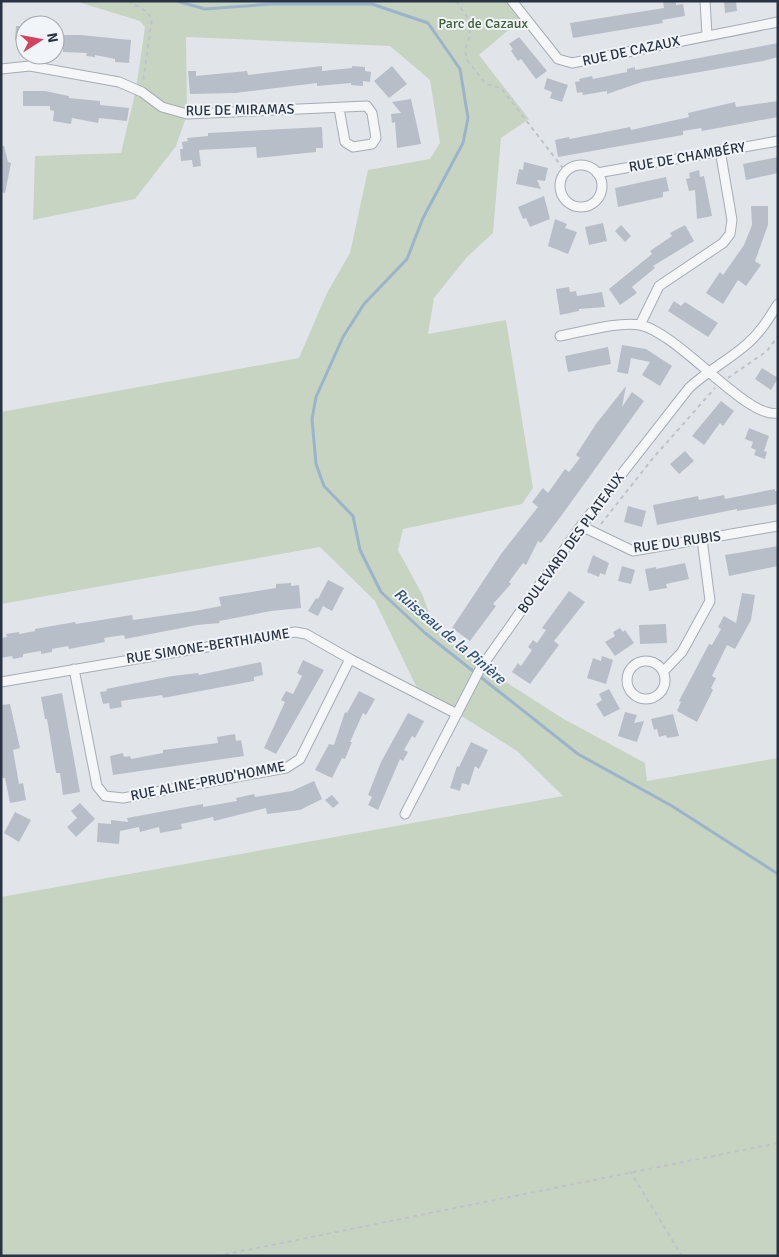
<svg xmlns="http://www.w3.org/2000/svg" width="779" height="1257" viewBox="0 0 779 1257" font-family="Signika,sans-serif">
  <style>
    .green { fill: #c7d4c2 }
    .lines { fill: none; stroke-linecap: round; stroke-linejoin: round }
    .stream { stroke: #9cb4cb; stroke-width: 3 }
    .building { fill: #b8bec8 }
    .minor-casing { stroke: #a6acb5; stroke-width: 11 }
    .path { stroke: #bfc3c9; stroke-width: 2; stroke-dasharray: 4 4; stroke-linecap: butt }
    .minor { stroke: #f4f6f8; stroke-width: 9 }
    .labels { text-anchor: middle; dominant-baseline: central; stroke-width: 4; stroke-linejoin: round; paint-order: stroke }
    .park-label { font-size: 14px; fill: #3f5f36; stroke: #f1f4f8 }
    .street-label { font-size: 14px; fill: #293343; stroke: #f1f4f8 }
    .water-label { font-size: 15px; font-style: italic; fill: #325378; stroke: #f1f4f8 }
  </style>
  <rect width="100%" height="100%" fill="#e1e5ea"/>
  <path class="green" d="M75 1H512L525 16 479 55 529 119 501 138 493 233 467 257 434 298 428 334 506 320 533 488 522 504 403 529 398 550 423 596 434 627 467 657 562 718 645 763 647 781 778 758V1256H1V897L563 796 517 751 417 688 375 601 320 547 1 604V412L299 358 327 293 350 253 368 170 430 159 440 143 430 80 390 46 186 37 187 114 176 146 135 199 33 220 35 156 121 153 136 89 145 27 140 21Z"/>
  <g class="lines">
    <path class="stream" d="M177 1 205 9 271 4H372L428 23 460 69 468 118 463 143 423 218 407 259 364 304 343 337 316 397 312 419 316 464 324 486 353 516 360 550 381 592 425 633 578 754 672 806 778 874"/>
  </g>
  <path class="building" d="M663 1H676V5L683 4 685 16 662 20 663 23 573 38 570 23 664 8Z
    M724 1H736L737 11 725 13Z
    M16 26H25V41L15 40Z
    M55 35H81L131 40 129 63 115 62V59L95 55V57L86 56 87 53 63 52V49H55Z
    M519 37 547 71 536 79 521 59 518 61 511 51 513 49 509 44Z
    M778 43V57L763 61 642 82 607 94V91L583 95 582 92 577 93 575 82 580 81 579 79 592 76 593 79 627 72V69L635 67V70Z
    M322 66V71L352 68V66L365 67V71L371 72 370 82 363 81V86L351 85V83L317 86V83L235 93 190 94 188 71H196V76L247 71 248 75Z
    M392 66 407 84 389 98 374 81Z
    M547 78 568 85 562 102 550 98 552 92 544 89Z
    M23 91H45L69 96V98L100 101V105L129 108 127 121 99 118 98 123 72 118 71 124 53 121 54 111 50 110V106H23Z
    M411 99 421 144 397 148 395 122 392 123 391 114 401 113 392 102Z
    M778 101V117L702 131 701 128 683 131V135L558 157 555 140 569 137 570 139 630 127 631 130 689 117 688 113 735 102 736 107Z
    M322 127 323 148H316V152L257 158 256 147 199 150 201 166 193 167 192 160 181 161 180 149H183L182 142 188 141 187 138 208 136V133Z
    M1 146H4L8 162 11 163 5 193 1 192Z
    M778 157V173L746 180 743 164Z
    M524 162 548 168 545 181 537 180 541 189 516 184 519 169 523 170Z
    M699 170 700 177 704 176 712 216 697 219 695 190 689 191 686 179 690 178 689 173Z
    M666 177 669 191 663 192V197L618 207 615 188Z
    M544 196 550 219 530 227 526 218 523 219 518 207Z
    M751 206H768V225L755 261 761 265 746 286 738 280 723 304 706 293 720 272 723 275 744 245 752 225Z
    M555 219 567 224 565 228 577 232 568 254 548 246Z
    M603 223 607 241 589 245 585 227Z
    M621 225 631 236 625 242 615 231Z
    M685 225 694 241 653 266 655 268 632 287 637 293 620 305 609 289 652 254 650 251 672 236 670 233Z
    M569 287 570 292 576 291 577 296 602 292 605 307 579 309V311L560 315 556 289Z
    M674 301 681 306 685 302 718 323 708 337 668 311Z
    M622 345 646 349 672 366 660 386 642 375 650 362 631 358 628 374 617 372Z
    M608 347 611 364 568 372 565 356Z
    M762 368 778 378 771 390 755 379Z
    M626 386 622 407 632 392 644 401 564 512 541 543 538 541 526 565 523 563 509 582 511 584 493 604 496 606 470 641 452 628 501 554 538 507 532 502 543 488 548 493 565 469 569 472 580 458 576 455 596 424Z
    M721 401 734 411 723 426 720 423 704 445 692 436Z
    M749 428 769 436 764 451 767 452 765 459 754 455 756 450 751 448 753 442 745 439Z
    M685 451 694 461 679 474 670 464Z
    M775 489V491H778V504L737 511V509L657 525 653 505 698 496 699 500 724 495 725 499Z
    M628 506 646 511 642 527 624 522Z
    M778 546V566L729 576 725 555Z
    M593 555 609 563 605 575 600 573 599 577 587 572Z
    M685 563 689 579 666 584 667 588 649 591 645 569 656 567V569Z
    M622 566 635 570 631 584 618 581Z
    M328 580 344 588 332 611 323 606 318 616 308 611 316 598 318 599Z
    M291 583V586L299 585 301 608 271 611 219 621 220 623 197 625 125 639 124 635 104 638 105 642 69 649 68 646 52 649V652L41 654V651L23 654V657L13 659 12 656 1 658V638L7 637 6 634 19 632V634L35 631V629L75 622 76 624 132 615 133 620 195 611 221 606 219 597 276 588V584Z
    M569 591 585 602 554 641 559 645 530 684 512 672 518 663 521 666 532 650 528 647 533 640 537 643 546 630 542 628Z
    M742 593 755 595 751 620 735 649 727 645 712 676 716 678 711 688 713 690 697 722 677 711 681 702 679 701 709 644 712 645 721 629 718 627 724 616 736 623Z
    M666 624 667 643 640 644 639 625Z
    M620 628 623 632 625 630 634 643 615 656 605 642 615 636 613 632Z
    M602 656 613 660 606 684 587 678 593 658 601 661Z
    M303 660 324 670 276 754 264 748 285 702 281 700 286 691 293 694 302 676 297 673Z
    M261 662 263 675 254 677V681L163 698 162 695 121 701 122 707 110 709 109 703 103 704 100 692 107 691 106 689 172 676 198 673 199 675Z
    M609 689 620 709 604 717 596 704 602 700 599 694Z
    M359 691 375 699 366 715 363 713 350 742H352L345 759 342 758 332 778 315 770 329 744 334 745 345 712 347 713Z
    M62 693 80 792 63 795 60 773H56L47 719H45L41 697Z
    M10 704 20 748 13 750 19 784 23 783 26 800 10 803 5 778H3L1 773V705Z
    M625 712 637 715 634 723 644 721 637 742 618 736Z
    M408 713 424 721 415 738 412 736 404 750 408 752 403 761 400 759 378 810 368 805 372 797 368 795 381 762Z
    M673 714 679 736 667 738 666 735 659 737 657 729 654 730 651 719Z
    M235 734 236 741 241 740 244 756 113 775 110 756 123 753 124 757 130 756 131 759 163 753V750L218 743 217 737Z
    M471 742 488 750 479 769 475 766 469 785 462 783 460 791 450 788 457 766 459 767Z
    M314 781 322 799 300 810 267 814 266 808 214 821 213 817 181 824 182 829 160 833 159 827 140 832 139 827 120 831 119 844 97 842 98 823 111 824V820L128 822 127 818 203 804V807L237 801 236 798 254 794 255 797 292 791Z
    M332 795 339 803 333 808 325 800Z
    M80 803 95 819 76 837 67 827 77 818 71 811Z
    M15 812 31 820 19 842 4 833Z"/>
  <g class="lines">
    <defs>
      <path id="minor" d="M512 1 558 59 572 63 778 22
        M705 1 707 35
        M1 69 30 66 119 82 142 92 162 107 187 114 367 106 372 113 376 138 372 144 353 147 345 142 339 108
        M560 186a21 21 0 1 1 42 0a21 21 0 1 1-42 0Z
        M597 173 778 141
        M640 325 659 286 723 243 730 234 732 220 720 150
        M560 336C582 332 619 321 640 325 679 333 747 420 778 413
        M581 526 633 551 778 526
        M627 680a19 19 0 1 1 38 0a19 19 0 1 1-38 0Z
        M74 669 97 786 105 796 123 798 286 768 300 759 350 659
        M663 672 682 652 710 601 702 539
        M1 682 295 632 306 634 350 659 457 714
        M405 814 480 669 581 526 689 388C707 371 729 360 747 344 760 333 769 318 778 304"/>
    </defs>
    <use href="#minor" class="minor-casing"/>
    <path class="path" d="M128 1 144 10 152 18 143 82
      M456 1 469 20 470 35 465 51 467 60 486 84 501 88 566 172
      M728 378 767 351 778 336
      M601 524 653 458 715 388
      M630 1171 682 1256
      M217 1256 778 1143"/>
    <use href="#minor" class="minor"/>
  </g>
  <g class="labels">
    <g class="park-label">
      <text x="483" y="23">Parc de Cazaux</text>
    </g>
    <g class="street-label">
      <text transform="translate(631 51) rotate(-12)">RUE DE CAZAUX</text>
      <text transform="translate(240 110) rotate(-1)">RUE DE MIRAMAS</text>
      <text transform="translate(687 157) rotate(-10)">RUE DE CHAMBÉRY</text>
      <text transform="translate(677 542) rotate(-8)">RUE DU RUBIS</text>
      <text transform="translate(571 543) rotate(-54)">BOULEVARD DES PLATEAUX</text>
      <text transform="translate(208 646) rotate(-9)">RUE SIMONE-BERTHIAUME</text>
      <text transform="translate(208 781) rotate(-11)">RUE ALINE-PRUD'HOMME</text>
    </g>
    <g class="water-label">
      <text transform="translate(450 636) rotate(40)">Ruisseau de la Pinière</text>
    </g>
  </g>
  <rect width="779" height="1257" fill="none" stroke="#293343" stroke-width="5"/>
  <g transform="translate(40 40) rotate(79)"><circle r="24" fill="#f1f4f8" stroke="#a1a7b0"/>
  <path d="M0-4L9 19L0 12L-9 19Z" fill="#d2445d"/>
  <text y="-8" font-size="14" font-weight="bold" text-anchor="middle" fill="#293343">N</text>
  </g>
</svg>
